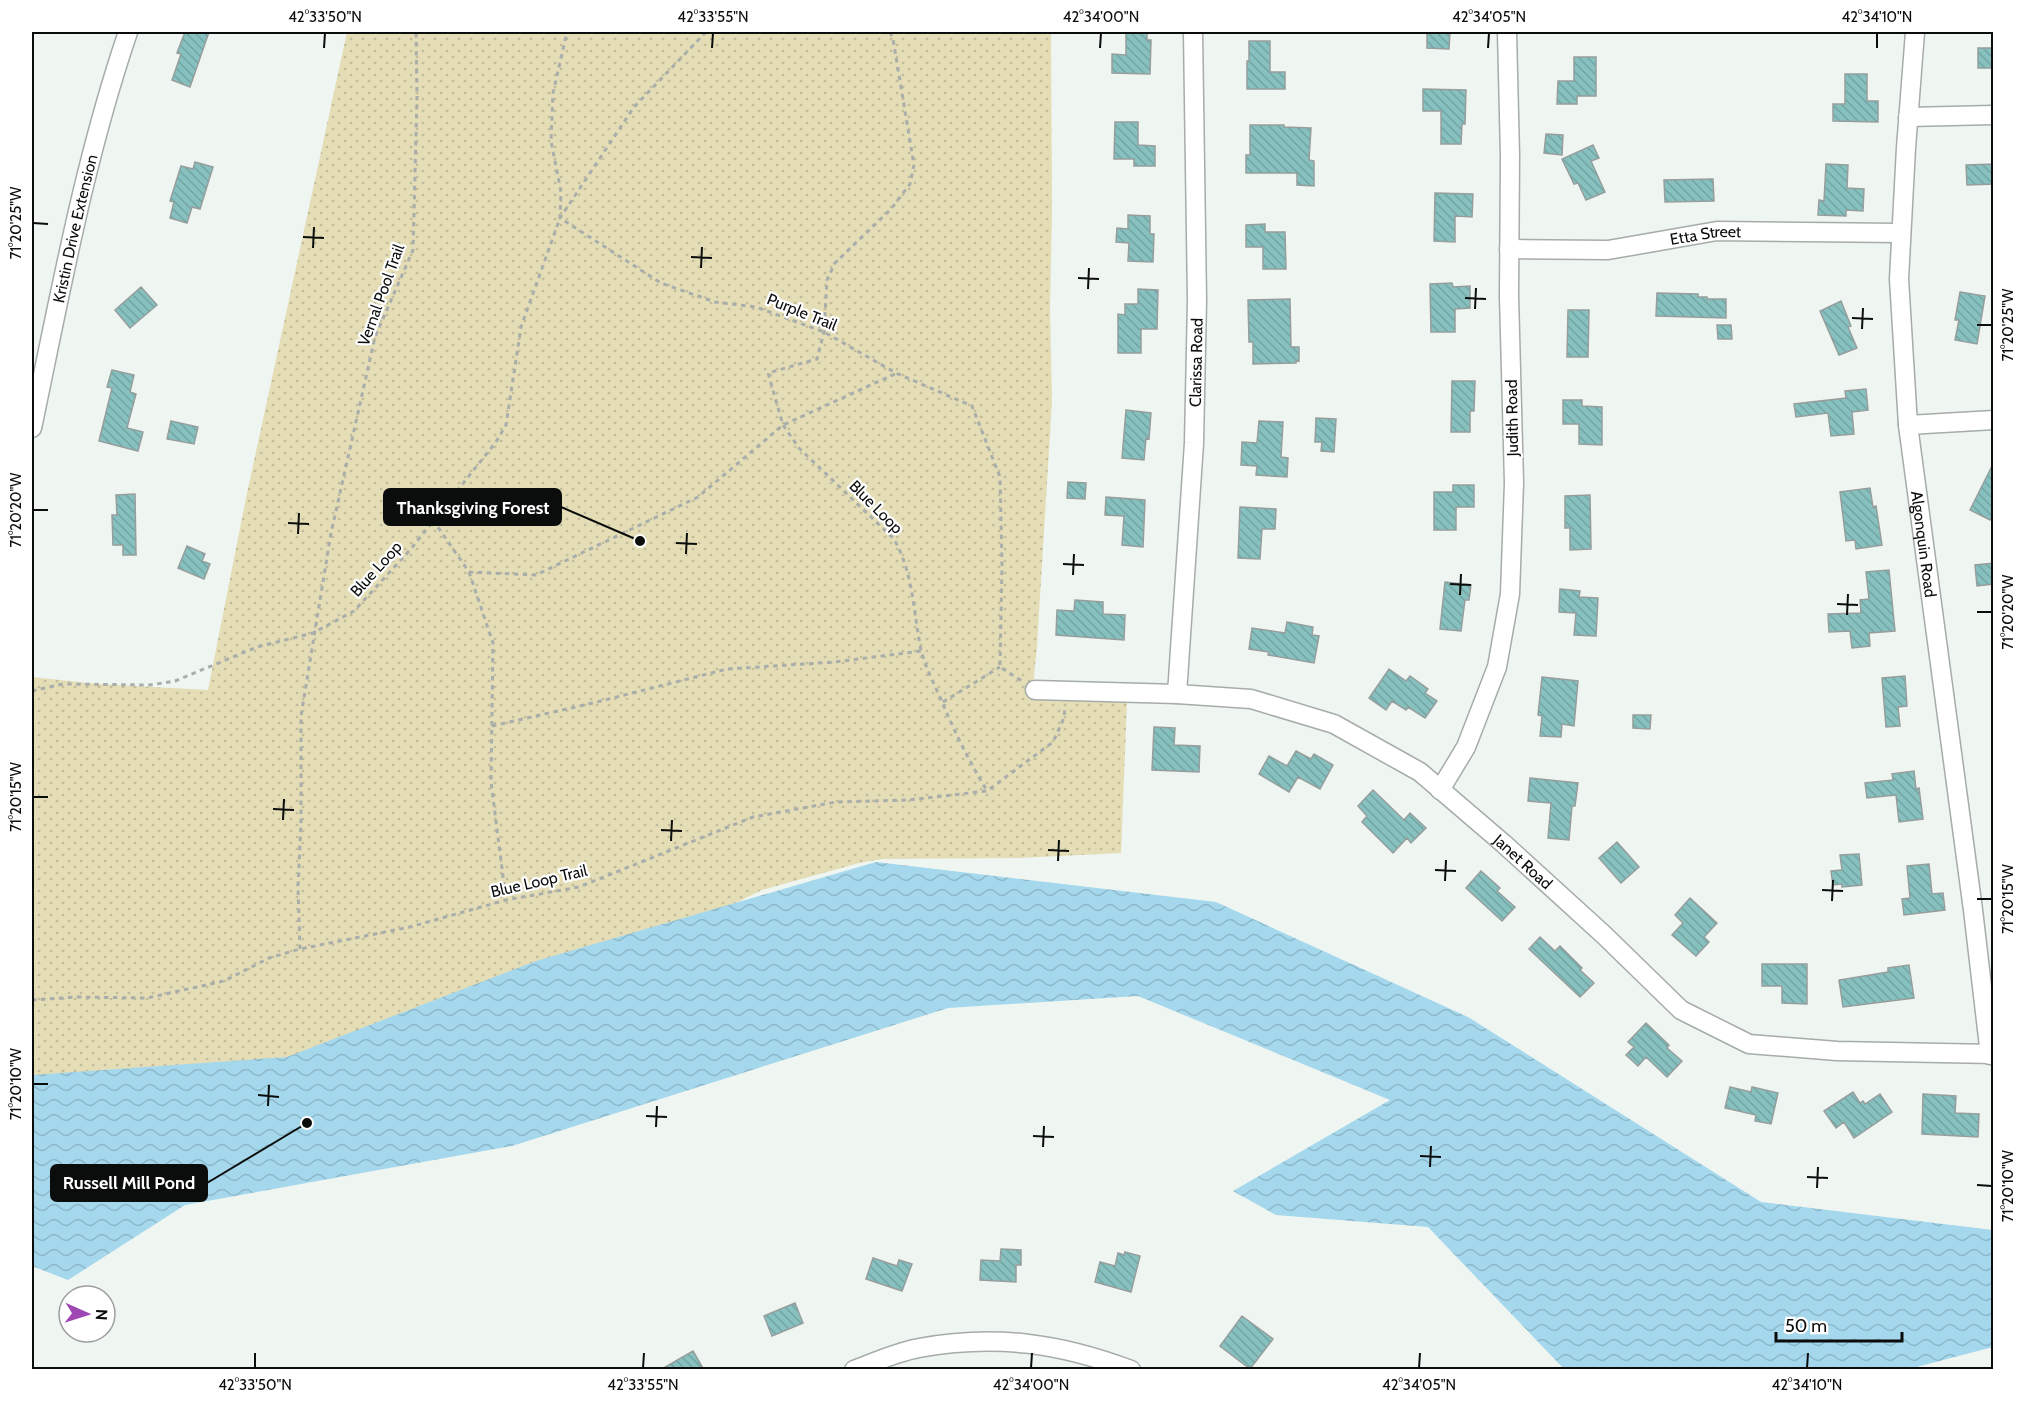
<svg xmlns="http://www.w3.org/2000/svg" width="2025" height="1401" viewBox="0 0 2025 1401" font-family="Cabin,sans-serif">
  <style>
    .park { fill: url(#park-dots) }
    .water { fill: url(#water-waves) }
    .building { fill: url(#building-back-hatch); stroke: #969e9d; stroke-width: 1.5 }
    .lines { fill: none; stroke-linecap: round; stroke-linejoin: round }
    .minor-casing { stroke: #a6aca8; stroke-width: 21 }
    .path { stroke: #a9aeab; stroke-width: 3; stroke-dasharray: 4.5 4.5; stroke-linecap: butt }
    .minor { stroke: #fff; stroke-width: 18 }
    .ticks { fill: none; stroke: #0b0d0c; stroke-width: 2 }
    .labels { text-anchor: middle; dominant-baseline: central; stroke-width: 4.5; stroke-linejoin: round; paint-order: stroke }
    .street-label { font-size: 16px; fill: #0b0d0c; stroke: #fff }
    .leader { fill: none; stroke: #0b0d0c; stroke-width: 2 }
    .callout-dot { fill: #0b0d0c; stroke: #fff; stroke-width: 2 }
    .callout { fill: #0b0d0c; stroke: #0b0d0c; stroke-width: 2 }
    .callout-label { font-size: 18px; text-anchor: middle; font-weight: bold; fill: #fff }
    .neatline { fill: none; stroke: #0b0d0c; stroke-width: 2 }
    .ticks-label { font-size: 15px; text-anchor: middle; fill: #0b0d0c }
  </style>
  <defs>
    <pattern id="park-dots" width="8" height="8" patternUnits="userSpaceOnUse" patternTransform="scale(1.5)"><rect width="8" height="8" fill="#e4ddb6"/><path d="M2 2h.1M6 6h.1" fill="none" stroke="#c2bc9b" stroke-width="1.8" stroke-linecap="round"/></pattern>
    <pattern id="water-waves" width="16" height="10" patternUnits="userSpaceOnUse" patternTransform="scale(1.5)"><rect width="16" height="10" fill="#a5d8ed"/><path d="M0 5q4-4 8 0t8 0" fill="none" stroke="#8db8ca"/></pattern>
    <pattern id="building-back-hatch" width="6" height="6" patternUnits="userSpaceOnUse" patternTransform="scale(1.5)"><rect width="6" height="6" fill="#86c1bf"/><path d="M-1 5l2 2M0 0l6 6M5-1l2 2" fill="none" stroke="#72a5a3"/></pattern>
  </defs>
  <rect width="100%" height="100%" fill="#eff5f1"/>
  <path class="park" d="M347 32H1051L1052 210 1050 309 1052 401 1037 646 1032 696 1127 702 1121 853 1019 858 882 859 859 863 762 890 721 910 333 1052 192 1079 32 1086V677L97 684 208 690 246 498Z"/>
  <path class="water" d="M876 862 1216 902 1468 1017 1761 1202 1993 1230V1347L1905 1370 1564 1369 1428 1227 1276 1215 1233 1191 1390 1100 1138 996 948 1008 512 1146 185 1205 68 1280 32 1266V1075L287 1057 536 961Z"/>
  <path class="building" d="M185 32H209L190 87 172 80 181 54 177 53Z
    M1126 32H1147V40H1151L1150 74 1112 73V54L1126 55Z
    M1427 32H1450L1449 49 1427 48Z
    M1249 41H1270V72H1285V89H1247V61H1249Z
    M1978 48H1994V68H1978Z
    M1574 57H1596V96H1577V104H1557L1558 81H1574Z
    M1845 74H1867V101H1878V122L1833 121V104H1845Z
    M1423 89 1466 90 1465 124H1462L1461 144H1441V111H1423Z
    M1115 122H1138V145L1155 146V166H1134V159H1114Z
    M1250 125H1284V127L1311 128 1309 160 1314 161V186L1297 185V173H1246V155H1250Z
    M1546 134 1563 135 1562 155 1544 153Z
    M1593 145 1599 158 1591 161 1605 192 1586 200 1578 183 1574 184 1562 159Z
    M195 162 213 167 200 209 192 207 187 223 170 218 174 202 170 201 181 166 193 169Z
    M1826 164 1848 165 1847 188 1864 189 1863 211 1846 210V216L1818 215 1819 200 1824 201Z
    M1994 164V184L1967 185 1966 165Z
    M1713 179 1714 201 1665 202 1664 180Z
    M1435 193 1473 194 1472 217 1455 216V242L1434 241Z
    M1128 215 1150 216V234H1154L1153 262 1128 261 1129 243 1116 242 1117 228 1128 229Z
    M1265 224V232H1285L1286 269H1263V247H1246V225Z
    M1452 283 1453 287 1470 286V308L1455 309V332H1431L1430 284Z
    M141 287 157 305 130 328 115 310Z
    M1138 289 1158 290 1157 329H1141V353H1118V314L1125 315V304H1138Z
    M1960 292 1985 296 1977 344 1955 340 1959 320H1955Z
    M1657 293 1698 294V297H1707V299H1726V318L1656 316Z
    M1290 299 1291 347H1299V361L1296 360V363L1253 364V342H1249L1248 300Z
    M1841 301 1851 326 1848 327 1857 348 1839 355 1820 311Z
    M1568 310H1589L1588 357H1567Z
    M1717 325H1731L1732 339H1718Z
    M112 370 134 375 130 392 136 394 127 428 143 432 138 451 99 441 112 388 107 387Z
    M1452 381H1475L1474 411H1470V432H1451Z
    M1866 389 1868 410 1852 412 1854 434 1831 436 1828 413 1796 417 1794 404 1846 398 1845 391Z
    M1563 400H1582V406L1602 407V445L1579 444V424H1563Z
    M1126 410 1151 413 1149 439 1146 438 1144 460 1122 458Z
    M1316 418 1336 419 1334 452 1321 451 1322 442H1315Z
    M171 421 198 427 194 444 167 439Z
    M1259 421 1283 422 1281 457 1288 458 1287 477 1256 475 1257 466 1241 465 1242 442 1257 443Z
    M1994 462V512L1990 520 1970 510Z
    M1068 482 1086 483 1085 499 1067 498Z
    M1453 485H1474V507H1456V530H1434V492H1453Z
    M1870 488 1873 507 1876 506 1882 545 1856 549 1855 540 1846 541 1840 492Z
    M135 494 136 555H123V545H113L112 515H117L116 495Z
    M1590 495 1591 549 1570 550V528H1565V496Z
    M1106 497 1145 500 1143 547 1122 545 1124 516 1105 515Z
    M1240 507 1276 509 1275 529H1262L1260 559 1238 558Z
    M187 546 205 554 202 561 210 564 204 579 178 568Z
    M1994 563V584L1977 586 1975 565Z
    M1889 570 1895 631 1869 633 1870 646 1852 648 1850 631 1829 632 1828 614 1861 613 1860 600 1869 599 1866 572Z
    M1445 582 1471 585 1469 600H1465L1461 631 1440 629Z
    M1560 589 1580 591 1579 597 1598 598 1596 636 1574 635 1576 613 1559 612Z
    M1075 600 1103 602V614L1125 615 1124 640 1056 635 1057 610 1074 611Z
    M1287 622 1313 627 1312 635 1319 636 1314 663 1268 655 1269 652 1249 649 1252 628 1285 633Z
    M1389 669 1406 681 1410 676 1428 689 1425 693 1437 701 1425 718 1408 707 1406 710 1392 701 1386 710 1369 698Z
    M1905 676 1907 706 1898 707 1900 726 1886 727 1882 678Z
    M1542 677 1578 681 1574 726 1562 724 1561 737 1540 736 1542 716 1538 715Z
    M1633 715H1651L1650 729 1633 728Z
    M1154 727 1175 728 1174 745 1200 746 1199 772 1152 770Z
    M1296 751 1311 759 1314 754 1333 765 1320 789 1298 777 1289 792 1259 774 1269 756 1287 766Z
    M1914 771 1916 789 1919 788 1923 819 1899 822 1896 795 1867 798 1865 783 1893 780 1892 774Z
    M1530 778 1578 783 1575 806H1572L1569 840 1548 838 1551 803 1528 801Z
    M1373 790 1404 820 1410 813 1426 828 1411 843 1407 838 1393 853 1362 822 1367 816 1358 806Z
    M1617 842 1639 867 1621 883 1599 858Z
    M1859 854 1862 885 1842 887V884L1833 885 1831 871 1842 870 1840 855Z
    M1929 864 1932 894 1943 893 1945 910 1904 915 1902 899 1910 898 1907 866Z
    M1481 871 1500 888 1497 891 1515 907 1502 921 1466 888Z
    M1690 898 1717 923 1704 937 1709 942 1696 956 1672 935 1683 923 1675 915Z
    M1540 937 1555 951 1560 946 1582 968 1580 970 1594 983 1580 997 1529 949Z
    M1762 964H1807V1004L1782 1003V986H1762Z
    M1909 965 1914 998 1843 1007 1839 980 1888 972V968Z
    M1646 1023 1669 1045 1667 1048 1682 1061 1667 1077 1646 1057 1638 1066 1626 1055 1634 1047 1628 1042Z
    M1730 1087 1751 1092 1752 1087 1778 1093 1771 1124 1755 1121 1756 1115 1725 1108Z
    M1853 1092 1860 1103 1863 1101 1865 1104 1880 1094 1892 1112 1854 1138 1844 1122 1836 1128 1824 1111Z
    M1923 1094 1956 1096 1955 1113 1979 1114 1978 1137 1922 1134Z
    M1001 1249 1021 1250V1265H1016V1282L980 1280 981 1260 1000 1261Z
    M1125 1252 1140 1256 1131 1292 1095 1282 1100 1262 1115 1266 1118 1253 1124 1255Z
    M873 1258 897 1266 899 1260 912 1264 902 1291 866 1279Z
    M795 1303 803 1323 772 1336 764 1316Z
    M1242 1316 1273 1339 1250 1369 1220 1346Z
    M693 1351 704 1370H660Z"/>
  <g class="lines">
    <defs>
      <g id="minor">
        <path id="s1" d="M1915 32 1906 148 1899 279 1908 425 1973 910 1990 1055"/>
        <path d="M1908 117 1994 115"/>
        <path id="s2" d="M1509 249 1608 250 1717 231 1901 233"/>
        <path d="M1908 425 1994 420"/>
        <path id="s3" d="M32 428C60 295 84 161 128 32"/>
        <path id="s4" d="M1035 690 1177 694 1251 699 1334 724 1420 772 1504 844 1604 935 1681 1010 1749 1044 1837 1051 1994 1054"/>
        <path id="s5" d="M1177 694 1194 443 1197 300 1193 32"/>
        <path d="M1440 790 1466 747 1497 667 1510 594 1514 483 1509 296 1510 156 1507 32"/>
        <path d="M854 1370C875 1362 897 1352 919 1348 995 1334 1059 1343 1131 1370"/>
      </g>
    </defs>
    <use href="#minor" class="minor-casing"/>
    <path class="path" d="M706 32 634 107 560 218 661 283 715 302 756 307 824 332 896 373 972 406 1000 477 1002 565 1000 667 1022 681
      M890 32 893 39 914 165 910 184 891 209 835 263 827 280 824 332 817 359 768 373 783 425 799 448 894 539C914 575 913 611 921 650 925 666 933 682 940 697 954 731 968 759 987 791
      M433 520 469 572 536 575 698 497 783 425 895 374
      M469 572 493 643 491 782 506 900
      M32 691 63 684 150 685 175 681 257 647 313 633 354 611 410 550 496 442 506 425 521 327 560 218 561 192 551 141 553 93 567 32
      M943 702 1000 667
      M492 726 593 703 727 669 835 662 921 651
      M300 949 298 888 301 822V716L331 533 375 337 413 250 417 97 416 32
      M32 1000 77 997 147 998 224 981 269 958 300 949 410 927 506 900 579 887 753 817 836 802 908 800 987 791 1053 742 1064 718 1065 708"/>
    <use href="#minor" class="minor"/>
  </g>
  <path class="ticks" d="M324 48 325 33M712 48 713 33M1100 48 1101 33M1488 48 1489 33M1877 48V33M33 223 48 224M303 237 324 238M313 248 314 227M691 257 712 258M701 268 702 247M1078 278 1099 279M1088 289 1089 268M1465 298 1486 299M1475 309 1476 288M1852 318 1873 319M1977 325H1992M1862 329 1863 308M33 510H48M288 523 309 524M298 534 299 513M676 543 697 544M686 554 687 533M1063 564 1084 565M1073 575 1074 554M1450 584 1471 585M1460 595 1461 574M1837 604 1858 605M1977 612H1992M1847 615 1848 594M33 797H48M273 809 294 810M283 820 284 799M661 830 682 831M671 841 672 820M1048 850 1069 851M1058 861 1059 840M1435 870 1456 871M1445 881 1446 860M1822 890 1843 891M1977 899H1992M1832 901 1833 880M33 1084H48M258 1095 279 1097M268 1106 269 1085M646 1116 667 1117M656 1127 657 1106M1033 1136 1054 1137M1043 1147 1044 1126M1420 1156 1441 1157M1430 1167 1431 1146M1807 1177 1828 1178M1977 1185 1992 1186M1817 1188 1818 1167M255 1368V1353M643 1368 644 1353M1031 1368 1032 1353M1419 1368 1420 1353M1807 1368 1808 1353"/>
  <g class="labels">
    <g class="street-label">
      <text stroke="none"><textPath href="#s3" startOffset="204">Kristin Drive Extension</textPath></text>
      <text stroke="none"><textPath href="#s2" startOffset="198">Etta Street</textPath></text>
      <text transform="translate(381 295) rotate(-70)">Vernal Pool Trail</text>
      <text transform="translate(802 312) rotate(22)">Purple Trail</text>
      <text stroke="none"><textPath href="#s5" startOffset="332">Clarissa Road</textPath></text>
      <text transform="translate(1512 418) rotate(-91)">Judith Road</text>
      <text transform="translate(876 507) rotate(45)">Blue Loop</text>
      <text stroke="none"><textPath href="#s1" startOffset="514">Algonquin Road</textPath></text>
      <text transform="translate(376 569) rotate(-48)">Blue Loop</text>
      <text stroke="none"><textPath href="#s4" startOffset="538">Janet Road</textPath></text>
      <text transform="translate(539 881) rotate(-13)">Blue Loop Trail</text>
    </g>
  </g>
  <path class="leader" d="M640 541L561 507M307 1123L207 1183"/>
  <g class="callout-dot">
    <circle cx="640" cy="541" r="6"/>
    <circle cx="307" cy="1123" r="6"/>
  </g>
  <g class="callout">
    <rect x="384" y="489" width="177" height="36" rx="6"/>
    <rect x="51" y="1165" width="156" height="36" rx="6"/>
  </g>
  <g class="callout-label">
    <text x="473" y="514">Thanksgiving Forest</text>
    <text x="129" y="1189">Russell Mill Pond</text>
  </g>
  <rect width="2025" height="1401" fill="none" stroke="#ffffff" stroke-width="66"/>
  <g transform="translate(87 1314) rotate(93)"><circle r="28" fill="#ffffff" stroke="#9d9e9e" stroke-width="1.5"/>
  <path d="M0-4.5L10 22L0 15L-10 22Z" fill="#9f47b3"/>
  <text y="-9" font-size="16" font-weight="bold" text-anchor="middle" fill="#0b0d0c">N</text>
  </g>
  <path d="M1776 1332v9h126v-9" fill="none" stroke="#0b0d0c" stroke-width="3"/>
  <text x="1785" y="1332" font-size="18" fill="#0b0d0c" stroke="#ffffff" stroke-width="4.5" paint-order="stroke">50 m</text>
  <rect x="33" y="33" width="1959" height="1335" class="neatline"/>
  <g class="ticks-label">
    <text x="325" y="22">42°33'50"N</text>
    <text x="713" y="22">42°33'55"N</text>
    <text x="1101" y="22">42°34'00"N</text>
    <text x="1489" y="22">42°34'05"N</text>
    <text x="1877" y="22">42°34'10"N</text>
    <text transform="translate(16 223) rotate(-90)" y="5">71°20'25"W</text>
    <text transform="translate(2008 325) rotate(-90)" y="5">71°20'25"W</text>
    <text transform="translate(16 510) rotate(-90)" y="5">71°20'20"W</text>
    <text transform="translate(2008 612) rotate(-90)" y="5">71°20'20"W</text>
    <text transform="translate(16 797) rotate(-90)" y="5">71°20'15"W</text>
    <text transform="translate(2008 899) rotate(-90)" y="5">71°20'15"W</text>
    <text transform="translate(16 1084) rotate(-90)" y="5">71°20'10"W</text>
    <text transform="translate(2008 1186) rotate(-90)" y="5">71°20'10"W</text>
    <text x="255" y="1390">42°33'50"N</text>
    <text x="643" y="1390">42°33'55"N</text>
    <text x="1031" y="1390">42°34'00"N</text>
    <text x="1419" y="1390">42°34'05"N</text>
    <text x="1807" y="1390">42°34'10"N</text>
  </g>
</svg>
